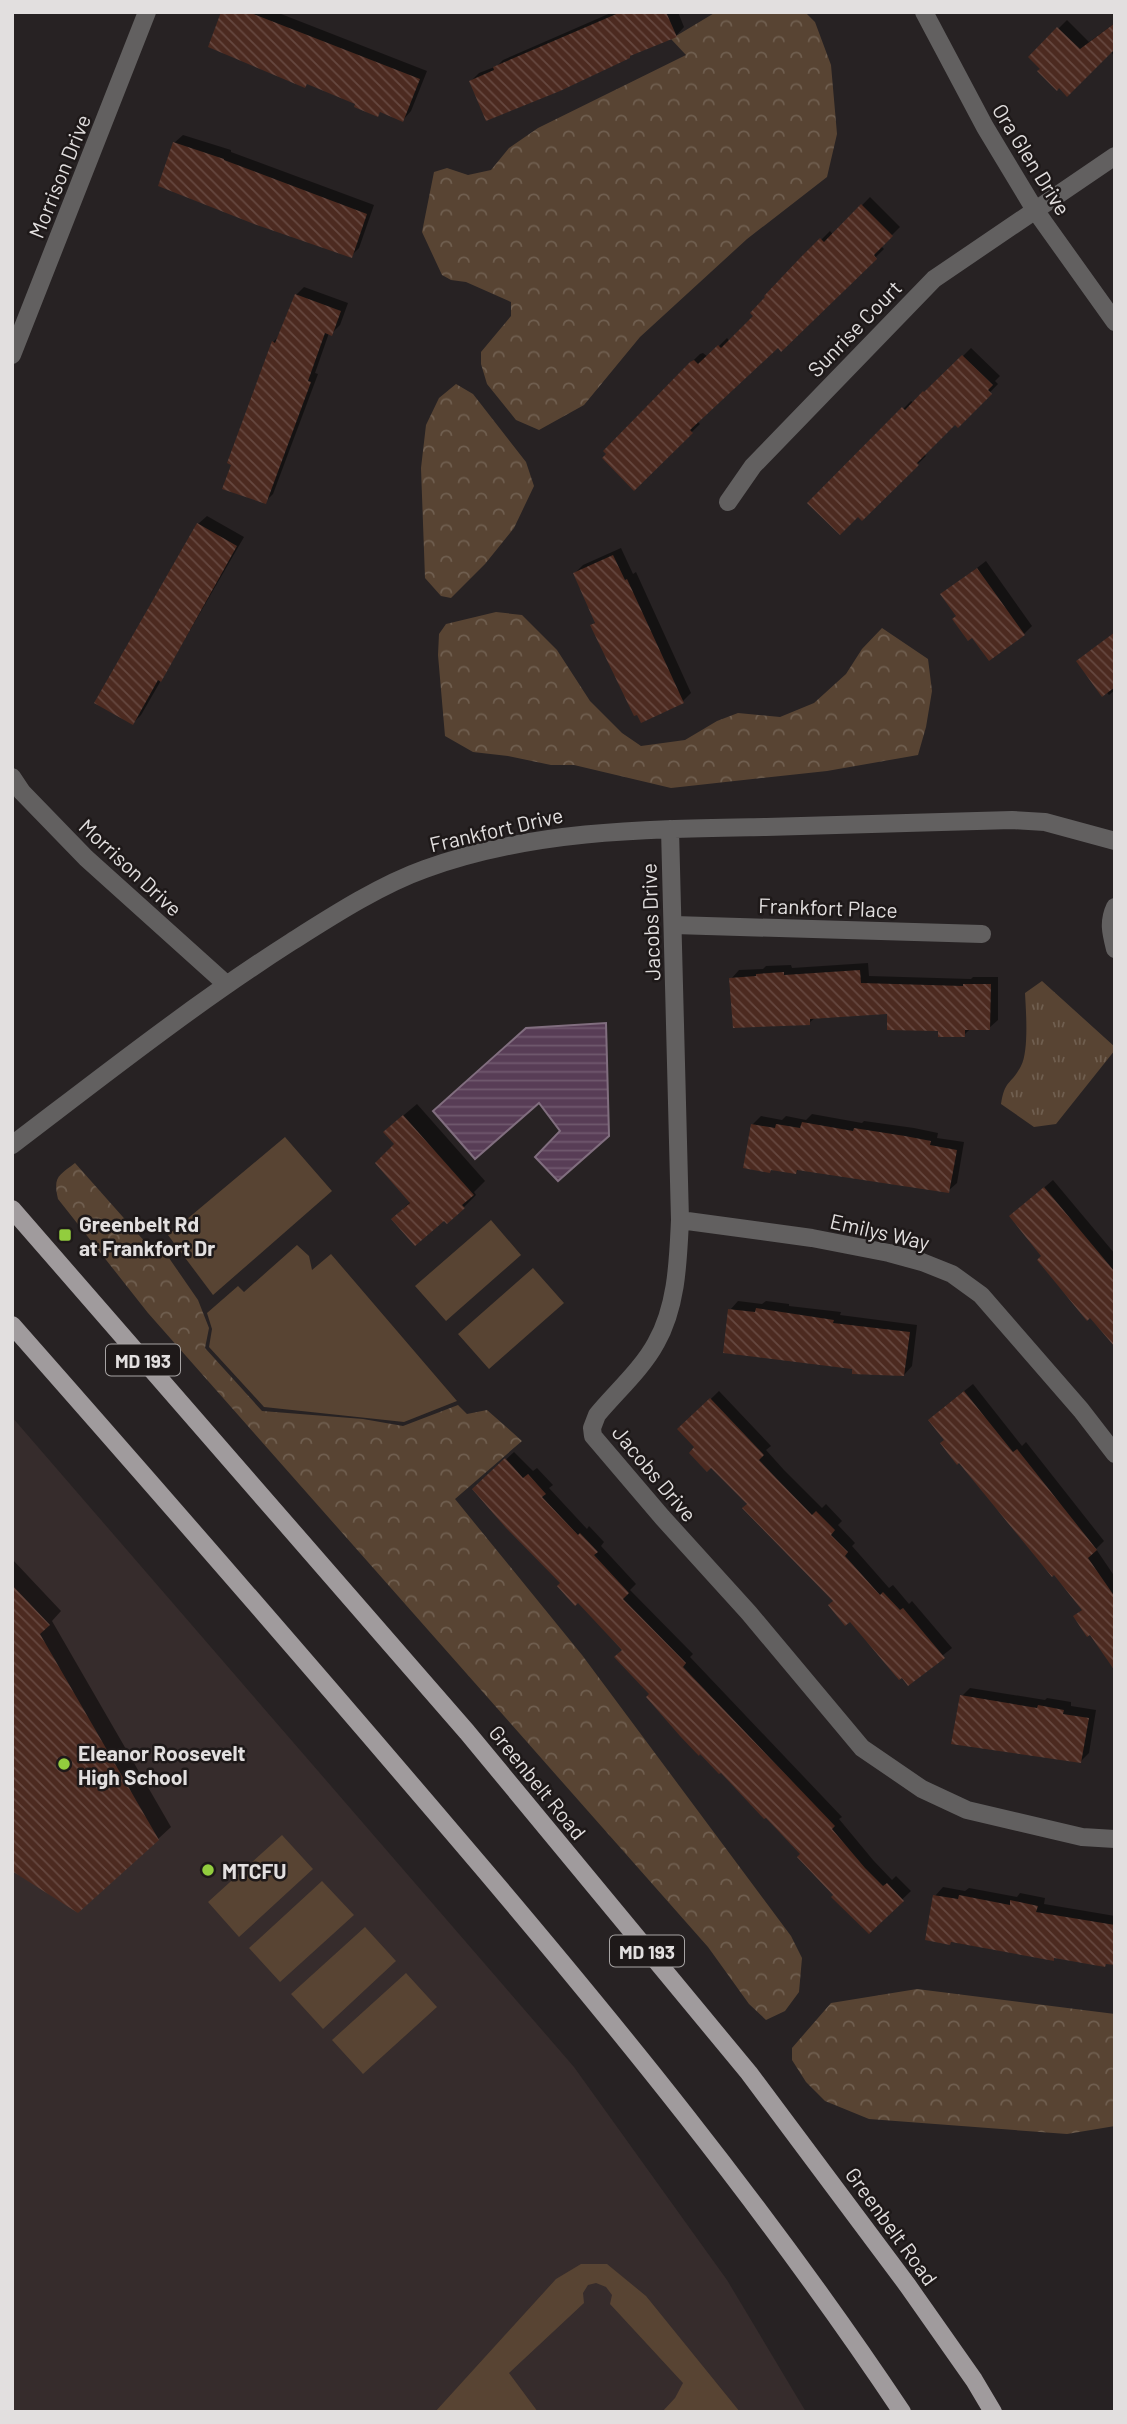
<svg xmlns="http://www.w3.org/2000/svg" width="1127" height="2424" viewBox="0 0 1127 2424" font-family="Barlow,sans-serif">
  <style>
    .built { fill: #362c2c }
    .green { fill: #584433 }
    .forest { fill: url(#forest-crowns) }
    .park { fill: url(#park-tufts) }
    .water { fill: url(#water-rules); stroke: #816e7f; stroke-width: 2 }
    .shadow { fill: #0007 }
    .building { fill: url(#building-back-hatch) }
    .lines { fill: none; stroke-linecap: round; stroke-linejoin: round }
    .minor { stroke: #626060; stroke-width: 18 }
    .major { stroke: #a09b9d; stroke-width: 18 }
    .poi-dot { fill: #92cd3e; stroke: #1e1919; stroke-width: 2.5 }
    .labels { text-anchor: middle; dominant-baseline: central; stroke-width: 5; stroke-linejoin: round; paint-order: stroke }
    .shield { fill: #1e1919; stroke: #a7a4a4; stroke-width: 2 }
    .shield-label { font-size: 19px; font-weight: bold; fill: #e2dfdf }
    .street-label { font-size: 21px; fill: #e2dfdf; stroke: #1e1919 }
    .poi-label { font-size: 21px; font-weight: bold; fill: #e2dfdf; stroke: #1e1919; text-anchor: start }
  </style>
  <defs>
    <pattern id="forest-crowns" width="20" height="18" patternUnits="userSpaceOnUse" patternTransform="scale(1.75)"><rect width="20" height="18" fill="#584433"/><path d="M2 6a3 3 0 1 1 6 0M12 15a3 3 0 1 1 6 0" fill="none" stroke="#705f50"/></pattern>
    <pattern id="park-tufts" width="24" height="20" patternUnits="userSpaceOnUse" patternTransform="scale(1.75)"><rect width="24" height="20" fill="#584433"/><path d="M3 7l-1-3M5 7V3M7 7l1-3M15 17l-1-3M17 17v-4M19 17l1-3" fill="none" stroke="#705f50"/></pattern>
    <pattern id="water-rules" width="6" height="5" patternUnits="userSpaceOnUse" patternTransform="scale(1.75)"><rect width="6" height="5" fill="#583d56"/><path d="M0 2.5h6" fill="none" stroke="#70596e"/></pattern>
    <pattern id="building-back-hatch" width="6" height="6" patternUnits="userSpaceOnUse" patternTransform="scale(1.75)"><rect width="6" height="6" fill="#4c2a20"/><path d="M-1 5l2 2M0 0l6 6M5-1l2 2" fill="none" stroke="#664840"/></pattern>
  </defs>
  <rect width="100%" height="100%" fill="#272223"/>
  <path class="built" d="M12 1417 574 2067 727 2280 806 2412H12Z"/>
  <path class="green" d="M285 1137 332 1191 213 1295 168 1235Z
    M491 1220 521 1255 446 1321 415 1286Z
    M297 1245 309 1256 312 1270 331 1254 457 1401 404 1422 264 1407 209 1347 212 1329 207 1313 238 1286 244 1292Z
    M533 1268 564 1303 489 1369 458 1334Z
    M282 1835 313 1869 239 1937 208 1902Z
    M322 1881 354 1915 280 1982 249 1948Z
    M365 1927 396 1961 323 2029 291 1994Z
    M406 1973 437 2007 363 2074 332 2040Z
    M581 2264H607L646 2296 740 2412H662L675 2398 683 2383 610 2304 612 2295 606 2287 596 2283 588 2285 583 2293 584 2303 509 2373 538 2412H435L556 2279Z"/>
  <path class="forest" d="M716 12H805L815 22 831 65 837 134 827 177 747 239 640 337 584 405 539 430 516 420 487 384 481 364V352L511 316V302L466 282 451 280 442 275 422 232 434 172 447 168 468 175 491 170 509 148 538 128 686 55 671 39Z
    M456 384 473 394 526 462 534 486 514 528 485 564 451 598 441 596 425 578 421 468 426 425 439 398Z
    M496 612 522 615 557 650 590 701 622 733 641 746 685 740 717 721 738 713 780 717 814 703 846 674 862 649 882 628 928 659 932 691 926 727 918 755 827 771 671 788 574 765H551L508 756 473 752 445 736 438 655 439 634 446 624Z
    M75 1163 146 1243 160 1245 198 1300 209 1328 205 1348 262 1411 363 1419 403 1426 458 1405 467 1414 487 1410 522 1441 455 1499 582 1655 791 1936 802 1958 799 1992 785 2011 766 2020 749 2004 708 1947 148 1313 58 1199C53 1177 58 1176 75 1163Z
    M917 1989 1115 2014V2126L1067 2134 869 2119 825 2101 806 2082 792 2060V2048L831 2003Z"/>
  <path class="park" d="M1042 981 1115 1047V1050L1056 1124 1034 1127 1001 1104C1005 1079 1011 1085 1021 1066 1029 1051 1026 1011 1025 993Z"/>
  <path class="water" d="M606 1023 609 1136 558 1181 535 1157 560 1131 539 1103 475 1159 433 1111 526 1028Z"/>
  <path class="shadow" d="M223 12H276L427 71 411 111 403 120 381 111 378 115Z
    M613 12H678L684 27 676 36 471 81 479 73 497 66 503 60Z
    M1067 20 1089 42 1115 23V57L1110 51 1042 69 1030 57Z
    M183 135 231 150V152L374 205 359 248 351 256 174 143Z
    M870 197 900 227 881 246 884 249 782 349 778 346 697 421 700 424 634 488 665 388 700 354 703 353 708 357 727 338 730 342 755 316 802 259 830 231 833 235Z
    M304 287 348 303 340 325 332 333H329L315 373 318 374 273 494 265 502 273 342 280 335 296 295Z
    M971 348 1000 376 995 381 998 384 958 425 955 422 924 454 926 456 862 519 858 515 810 503 911 401 914 403 934 385Z
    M207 516 244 537 141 715 133 723 198 524Z
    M621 548 633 574 636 572 691 693 683 701 592 626 596 621 575 573 583 565Z
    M986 561 1032 626 1024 634 958 615 943 594Z
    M1115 632V690L1109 695 1078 661Z
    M868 963 869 976 971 979 973 977H998V1020L989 1028H971L964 1035 940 1029 888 1012 816 1017 809 1023 731 979 739 970 763 969 766 966 791 965 792 968Z
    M417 1104 485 1181 474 1192 476 1195 464 1207 444 1218 393 1219 411 1201 396 1144 398 1120Z
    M812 1114 862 1123 864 1121 914 1128 938 1133 937 1138 964 1142 957 1183 948 1191 800 1168 796 1172 752 1125 761 1116 782 1120 786 1116 806 1120Z
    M1053 1180 1115 1254V1344L1043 1256 1020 1208Z
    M738 1301 762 1304 766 1301 789 1304V1306L841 1312 840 1315 917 1325 912 1366 904 1375 730 1310Z
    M973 1384 1022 1446 1026 1442 1104 1541 1096 1549 1115 1577V1669L1090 1632 1075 1616 1083 1609 946 1440 938 1412Z
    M719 1391 771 1446 766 1450 784 1470 822 1508 826 1504 842 1521 838 1525 855 1543 852 1546 889 1588 893 1585 909 1604 912 1601 952 1648 908 1683 749 1504 680 1429Z
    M514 1452 533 1471 537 1468 553 1485 549 1488 587 1529 589 1526 604 1542 601 1546 636 1584 630 1590 693 1654 690 1657 842 1817 839 1819 873 1860 892 1880 896 1876 911 1891 869 1931 833 1897 835 1895 802 1854 651 1694 624 1649 474 1489Z
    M12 1559 61 1611 52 1621 171 1827 158 1839 12 1869Z
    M970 1688 1045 1700 1047 1698 1071 1702V1706L1096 1710 1089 1753 1081 1761 962 1696Z
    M943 1887 965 1891 969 1888 1017 1897 1020 1893 1045 1898 1044 1904 1115 1916V1964L1056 1956 1053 1959 927 1938 935 1896Z"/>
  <path class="building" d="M221 12H248L420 79 403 122 380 112 378 117 354 107 355 104 307 84 305 88 208 47Z
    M621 12H666L677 37 630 56V58L560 91 486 121 469 81 494 70 493 67Z
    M1115 23V49L1067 97 1059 88 1057 91 1037 71 1040 69 1028 57 1057 27 1080 49Z
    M173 142 224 159V160L367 214 352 258 254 224 158 186Z
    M861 204 893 236 874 255 877 259 781 352 778 348 690 430 693 433 634 491 602 458 606 454 603 451 690 362 694 360 698 364 718 345 721 348 753 316 750 313 765 297 764 296 800 258 820 238 824 242Z
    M295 294 341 311 332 336 325 333 308 381 311 382 266 504 222 489 231 465 227 463 272 341 275 343Z
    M962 355 993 385 988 390 992 394 958 428 955 425 917 463 919 465 862 521 858 517 840 535 807 503 902 407 905 410 923 391 924 392Z
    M197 523 237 546 161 682 158 680 133 725 94 703Z
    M613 555 625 580 627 579 684 703 641 723 637 715 634 716 590 625 595 623 573 573Z
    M977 568 1025 635 989 661 972 638 968 641 952 619 956 616 940 594Z
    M1115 632V687L1102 697 1076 661Z
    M860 970 861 983 963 986V984H991L990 1030H965V1037H938V1031L887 1030V1014L810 1019V1025L733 1028 729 978 756 976V974L784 972V975Z
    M403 1115 474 1195 462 1205 465 1208 447 1224 444 1221 415 1246 391 1219 410 1203 375 1163 394 1144 383 1132Z
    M802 1122 853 1131 854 1128 905 1136 931 1141 930 1145 957 1150 949 1193 797 1170 796 1174 771 1170 770 1173 743 1168 751 1124 775 1128 776 1124 800 1128Z
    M1044 1187 1115 1272V1347L1090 1318 1087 1321 1037 1260 1041 1256 1009 1216Z
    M756 1308 834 1320 833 1323 910 1332 904 1376 852 1374V1369L723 1353 728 1309 755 1312Z
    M964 1391 1013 1452 1017 1449 1097 1550 1088 1558 1115 1597V1671L1090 1635 1087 1637 1073 1616 1082 1610 1054 1575 1052 1577 959 1463 957 1465 940 1443 944 1440 928 1420Z
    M710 1398 764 1455 759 1460 776 1478 812 1515 816 1511 835 1530 831 1535 848 1552 845 1556 880 1595 883 1592 900 1610 903 1608 945 1658 908 1686 902 1678 899 1680 850 1622 845 1626 828 1605 833 1601 742 1508 747 1504 711 1468 707 1472 689 1453 694 1447 677 1429Z
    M505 1458 523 1478 528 1474 546 1494 542 1497 578 1535 580 1533 598 1552 594 1555 629 1593 623 1599 686 1663 683 1667 835 1826 832 1829 865 1868 883 1886 887 1883 904 1901 869 1934 831 1897 833 1895 797 1857 800 1854 766 1818 764 1819 721 1773 719 1774 700 1754 699 1756 680 1736 646 1697 649 1694 614 1657 622 1650 578 1603 575 1606 557 1586 560 1583 506 1528 472 1489Z
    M12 1585 50 1625 40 1634 159 1840 78 1913 12 1871Z
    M960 1695 1037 1708 1038 1705 1064 1710 1063 1714 1089 1718 1081 1763 951 1744Z
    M933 1895 958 1899 959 1895 1010 1905V1900L1038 1906 1036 1912 1115 1925V1965L1106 1964 1105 1967 1054 1958V1961L951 1942 950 1945 925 1940Z"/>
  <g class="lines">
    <path class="minor" d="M924 12 985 127 1035 210 1115 322
      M12 355 147 12
      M728 502 753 466 934 279 1115 156
      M12 777 22 792 86 858 226 984
      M670 829 680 1220C678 1261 677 1306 656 1343 642 1369 616 1392 597 1415L592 1428 593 1436 662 1517 749 1613 862 1748 922 1789 967 1810 1082 1837 1115 1839
      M1115 907C1108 922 1111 933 1115 949
      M674 925 982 934
      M12 1145C104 1075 194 1004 291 942 332 916 380 885 425 869 535 829 651 829 766 827 848 825 930 822 1012 820L1045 822 1115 841
      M680 1220 812 1238 889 1253 922 1262 952 1274 981 1295 1081 1410 1115 1454"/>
    <path class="major" d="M12 1209 467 1732 749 2073 908 2286 974 2380 993 2412
      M12 1325C160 1493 307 1662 452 1832 611 2018 766 2208 902 2412"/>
  </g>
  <g class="poi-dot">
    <rect x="58" y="1228" width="14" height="14" rx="3.5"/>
    <circle cx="64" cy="1764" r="7"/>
    <circle cx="208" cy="1870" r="7"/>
  </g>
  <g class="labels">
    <g class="shield">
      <rect x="106" y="1344.5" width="74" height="31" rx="5"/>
      <rect x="610" y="1935.5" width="74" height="31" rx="5"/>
    </g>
    <g class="shield-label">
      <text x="143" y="1360">MD 193</text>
      <text x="647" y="1951">MD 193</text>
    </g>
    <g class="street-label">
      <text transform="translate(1032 159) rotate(58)">Ora Glen Drive</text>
      <text transform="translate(59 176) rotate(-68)">Morrison Drive</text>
      <text transform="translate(854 328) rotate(-46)">Sunrise Court</text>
      <text transform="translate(496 829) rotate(-13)">Frankfort Drive</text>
      <text transform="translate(131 867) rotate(43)">Morrison Drive</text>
      <text transform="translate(828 907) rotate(2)">Frankfort Place</text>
      <text transform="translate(650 922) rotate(-92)">Jacobs Drive</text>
      <text transform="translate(880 1231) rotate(13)">Emilys Way</text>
      <text transform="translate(655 1473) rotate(50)">Jacobs Drive</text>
      <text transform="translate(538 1782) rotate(51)">Greenbelt Road</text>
      <text transform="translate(892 2226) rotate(54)">Greenbelt Road</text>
    </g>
    <g class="poi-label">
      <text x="79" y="1223">Greenbelt Rd<tspan x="79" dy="24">at Frankfort Dr</tspan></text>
      <text x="78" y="1752">Eleanor Roosevelt<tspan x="78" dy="24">High School</tspan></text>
      <text x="222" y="1870">MTCFU</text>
    </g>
  </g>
  <rect width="1127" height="2424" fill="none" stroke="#e2dfdf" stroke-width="28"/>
</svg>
